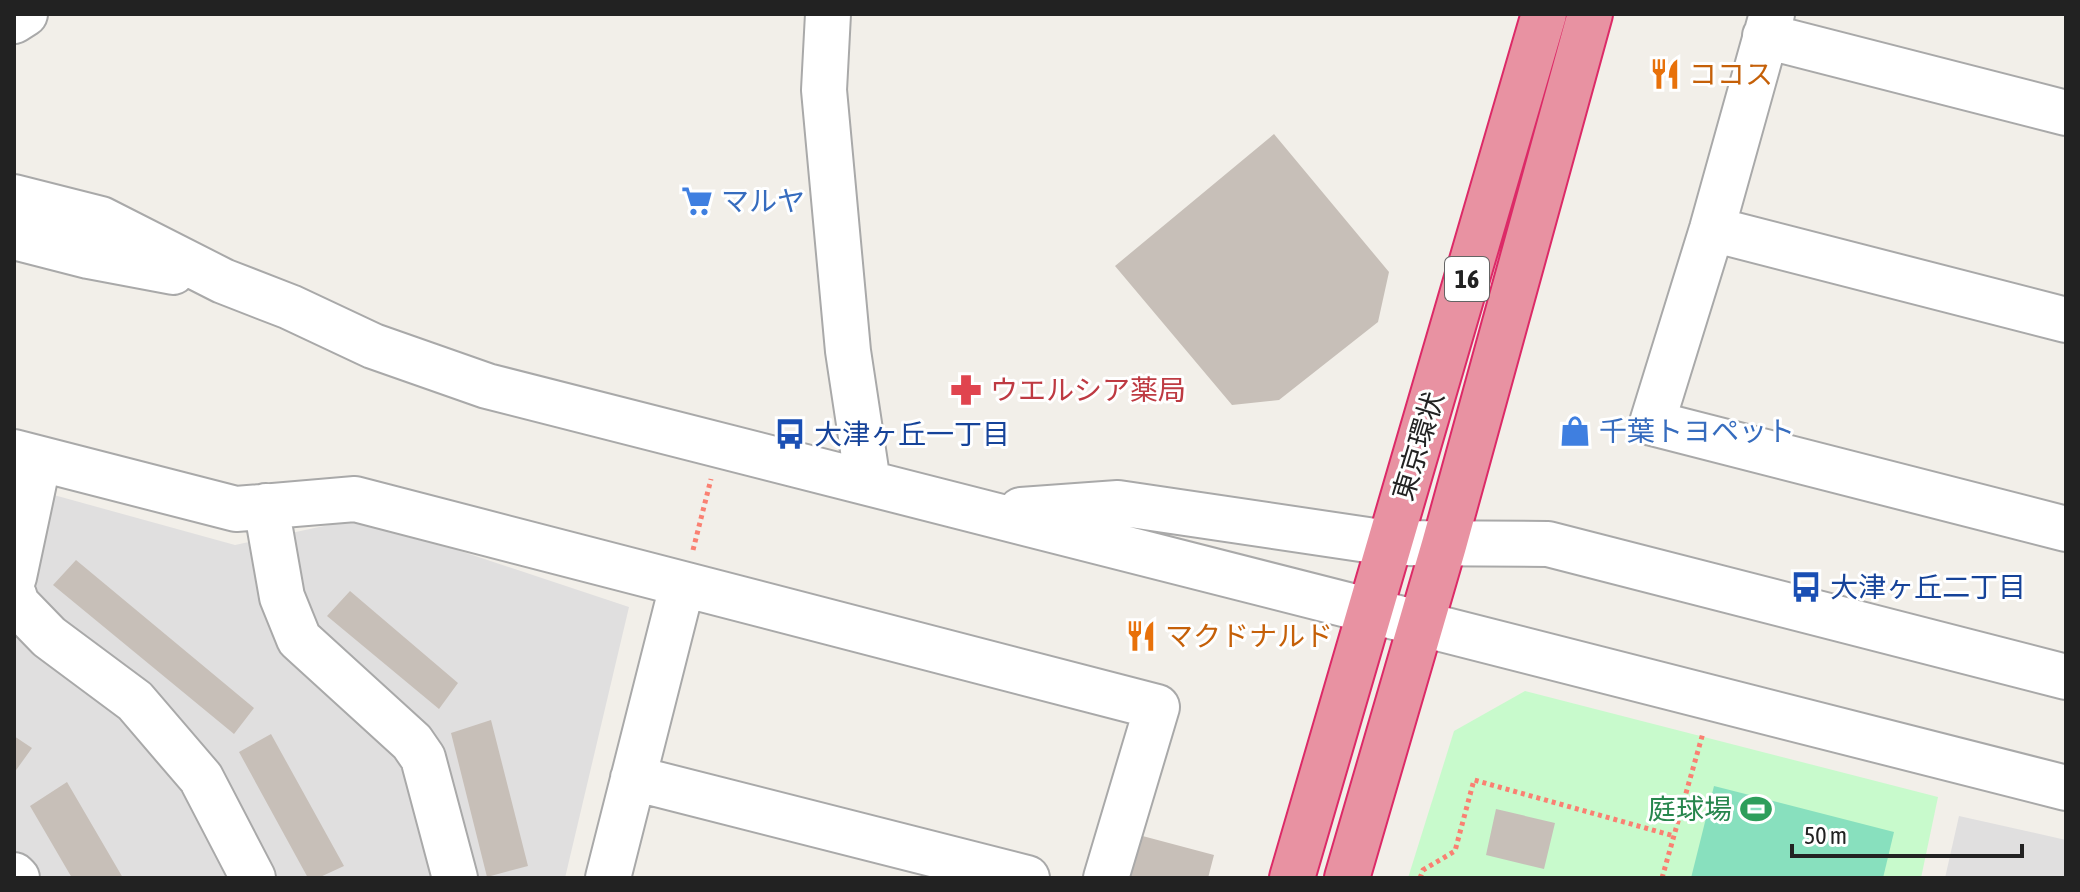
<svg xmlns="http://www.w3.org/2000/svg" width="2080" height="892" viewBox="0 0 2080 892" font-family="'Asap Condensed','Noto Sans JP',sans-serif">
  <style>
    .residential { fill: #e0dfdf }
    .park { fill: #c8facc }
    .pitch { fill: #88e0be }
    .building { fill: #c7bfb8 }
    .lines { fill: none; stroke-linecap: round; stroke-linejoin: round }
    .minor-casing { stroke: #a9a9a9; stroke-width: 48 }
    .highway-casing { stroke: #dc2a67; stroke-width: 48 }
    .path { stroke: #fa8072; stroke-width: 5; stroke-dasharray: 4 4; stroke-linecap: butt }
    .minor { stroke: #fff; stroke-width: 44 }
    .highway { stroke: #e892a2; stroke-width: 44 }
    .labels { text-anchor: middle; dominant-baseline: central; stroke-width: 6; stroke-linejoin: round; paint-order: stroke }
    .shield { fill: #fff; stroke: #646464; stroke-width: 2 }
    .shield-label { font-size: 26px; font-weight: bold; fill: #222 }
    .food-label { font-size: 28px; fill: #c56008; stroke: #fff; text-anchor: start }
    .shop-label { font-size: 28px; fill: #366cbe; stroke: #fff; text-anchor: start }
    .health-label { font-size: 28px; fill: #be3a42; stroke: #fff; text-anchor: start }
    .transit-label { font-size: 28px; fill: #164399; stroke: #fff; text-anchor: start }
    .street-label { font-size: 28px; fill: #222; stroke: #fff }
    .leisure-label { font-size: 28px; fill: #27864d; stroke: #fff; text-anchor: end }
  </style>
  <rect width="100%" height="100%" fill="#f2efe9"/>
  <path class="residential" d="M14 484 235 545 361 518 629 607 565 878H14Z
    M1959 816 2066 840V878H1945Z"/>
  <path class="park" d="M1525 691 1938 797 1921 878H1408L1454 731Z"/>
  <path class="pitch" d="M1714 786 1894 832 1883 878H1691Z"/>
  <path class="building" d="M1274 134 1389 272 1378 322 1279 400 1232 405 1115 266Z
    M76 560 254 708 234 734 53 585Z
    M350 591 458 683 439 709 327 616Z
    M491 720 528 866 487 877 451 733Z
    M271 734 344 866 318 878H308L239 752Z
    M14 736 32 748 14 773Z
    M67 782 123 878H72L30 806Z
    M1496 809 1555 823 1544 869 1486 855Z
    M1135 834 1214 855 1208 878H1123Z"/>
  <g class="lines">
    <defs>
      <path id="minor" d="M828 14 824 90 848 351 868 483
        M1772 14 1712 229 1652 423 2066 529
        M14 21 25 14
        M1765 36 2066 113
        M14 197 101 219 223 281 290 307 373 346 487 386C1013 520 1539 655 2066 788
        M1712 229 2066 320
        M14 237 88 256 173 272
        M14 452 236 509 355 499 1157 707 1106 878
        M266 506 282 597 299 639 412 742 423 758 455 878
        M1021 510 1118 503 1388 543 1548 544 2066 677
        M14 577 39 459
        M14 595 17 604 49 637 135 701 201 778 253 878
        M633 778 1027 878
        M14 875 17 878
        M608 878 682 586"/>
      <path id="highway" d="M1292 878 1544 14
        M1347 878 1444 545 1590 14"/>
    </defs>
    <use href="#minor" class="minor-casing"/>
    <use href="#highway" class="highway-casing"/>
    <path class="path" d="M693 550 711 479
      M1420 878 1423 870 1455 851 1474 780 1674 836
      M1662 878 1703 733"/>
    <use href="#minor" class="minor"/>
    <use href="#highway" class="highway"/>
  </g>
  <defs>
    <symbol id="restaurant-bare" viewBox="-9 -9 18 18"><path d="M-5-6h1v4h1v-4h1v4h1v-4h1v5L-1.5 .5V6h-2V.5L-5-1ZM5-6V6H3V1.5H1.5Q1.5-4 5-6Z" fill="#e8710a" stroke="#fff" stroke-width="2.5" paint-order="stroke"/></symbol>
    <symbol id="supermarket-bare" viewBox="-9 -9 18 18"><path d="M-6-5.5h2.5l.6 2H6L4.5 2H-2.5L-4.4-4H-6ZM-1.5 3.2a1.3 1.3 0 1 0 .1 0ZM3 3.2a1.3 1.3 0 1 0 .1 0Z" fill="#3f7fe0" stroke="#fff" stroke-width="2.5" paint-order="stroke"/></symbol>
    <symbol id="pharmacy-bare" viewBox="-9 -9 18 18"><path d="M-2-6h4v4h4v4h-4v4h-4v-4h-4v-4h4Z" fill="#e0444e" stroke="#fff" stroke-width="2.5" paint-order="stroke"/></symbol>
    <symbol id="shop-bare" viewBox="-9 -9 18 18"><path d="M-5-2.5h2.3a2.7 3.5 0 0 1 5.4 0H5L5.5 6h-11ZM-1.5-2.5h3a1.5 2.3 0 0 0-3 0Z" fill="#3f7fe0" stroke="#fff" stroke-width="2.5" paint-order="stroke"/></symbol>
    <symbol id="bus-bare" viewBox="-9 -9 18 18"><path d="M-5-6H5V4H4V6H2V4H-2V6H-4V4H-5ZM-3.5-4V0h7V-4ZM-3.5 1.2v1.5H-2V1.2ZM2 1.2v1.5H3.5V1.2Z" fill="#1a4fb4" stroke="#fff" stroke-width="2.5" paint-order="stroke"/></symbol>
    <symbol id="stadium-bare" viewBox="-9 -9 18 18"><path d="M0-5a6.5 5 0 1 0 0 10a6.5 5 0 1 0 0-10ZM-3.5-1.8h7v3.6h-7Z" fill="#2e9e5b" stroke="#fff" stroke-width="2.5" paint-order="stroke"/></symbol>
  </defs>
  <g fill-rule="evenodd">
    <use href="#restaurant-bare" x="1643" y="52" width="44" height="44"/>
    <use href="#supermarket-bare" x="675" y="179" width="44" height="44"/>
    <use href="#pharmacy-bare" x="944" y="368" width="44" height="44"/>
    <use href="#shop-bare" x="1553" y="409" width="44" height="44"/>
    <use href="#bus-bare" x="768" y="412" width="44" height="44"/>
    <use href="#bus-bare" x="1784" y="565" width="44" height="44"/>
    <use href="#restaurant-bare" x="1119" y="614" width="44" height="44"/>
    <use href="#stadium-bare" x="1734" y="787" width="44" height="44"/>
  </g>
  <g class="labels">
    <rect class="shield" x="1445" y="257" width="44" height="44" rx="6"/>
    <g class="shield-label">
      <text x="1467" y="279">16</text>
    </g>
    <g class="food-label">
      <text x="1689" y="74">ココス</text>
      <text x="1165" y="636">マクドナルド</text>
    </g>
    <g class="shop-label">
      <text x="721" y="201">マルヤ</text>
      <text x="1599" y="431">千葉トヨペット</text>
    </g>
    <g class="health-label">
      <text x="990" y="390">ウエルシア薬局</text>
    </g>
    <g class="transit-label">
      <text x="814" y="434">大津ヶ丘一丁目</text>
      <text x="1830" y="587">大津ヶ丘二丁目</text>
    </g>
    <g class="street-label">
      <text transform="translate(1418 446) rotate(-73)">東京環状</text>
    </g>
    <g class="leisure-label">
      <text x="1732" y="809">庭球場</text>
    </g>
  </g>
  <rect width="2080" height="892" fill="none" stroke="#222222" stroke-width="32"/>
  <path d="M1792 844v12h230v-12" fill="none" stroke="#222222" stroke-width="4"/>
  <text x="1804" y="844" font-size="24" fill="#222222" stroke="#ffffff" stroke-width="6" paint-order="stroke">50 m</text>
</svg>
